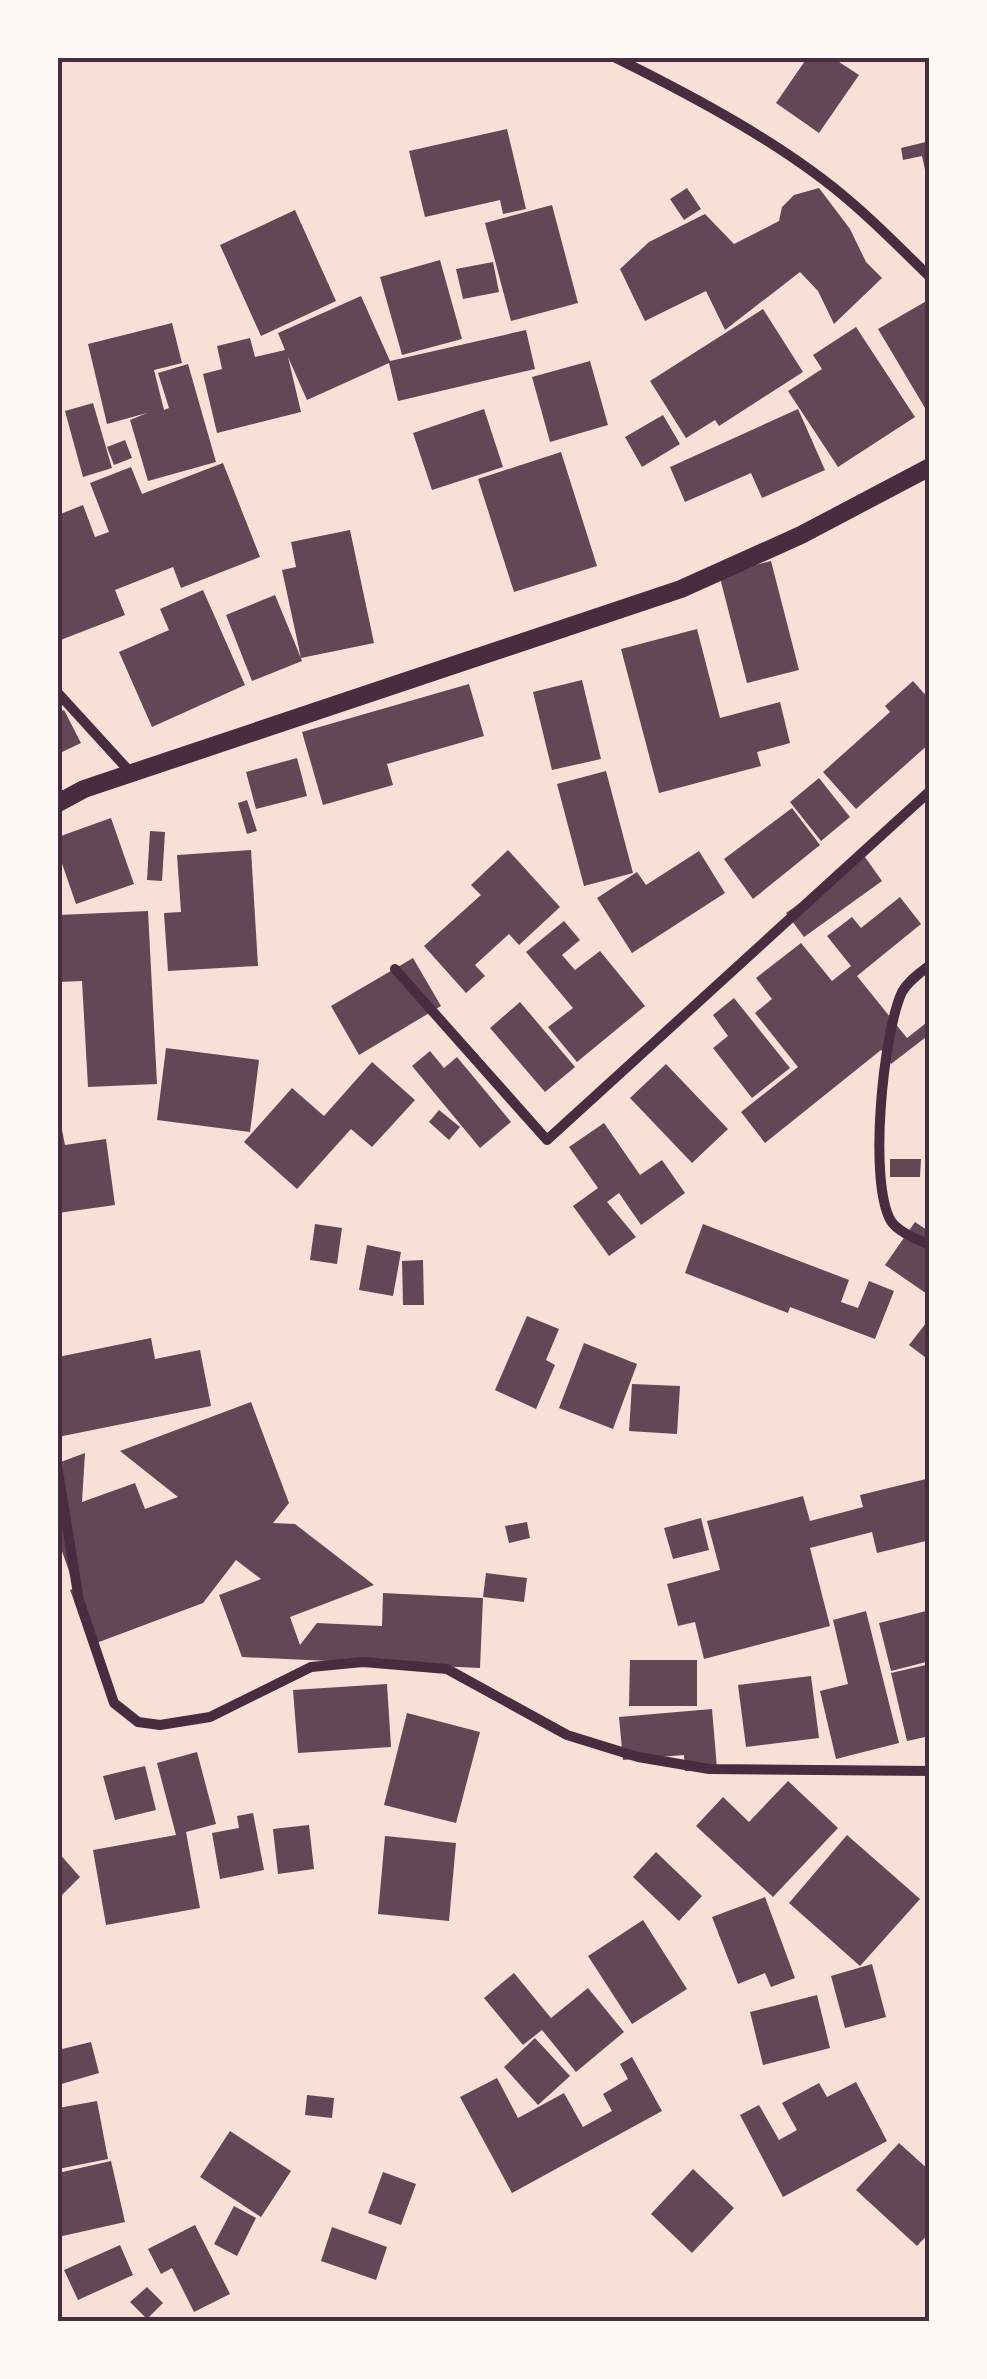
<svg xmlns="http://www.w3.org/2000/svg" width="987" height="2379" viewBox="0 0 987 2379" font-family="Cabin,sans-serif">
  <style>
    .building { fill: #644757 }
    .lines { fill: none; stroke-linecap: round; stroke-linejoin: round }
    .minor { stroke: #4a2c40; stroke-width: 10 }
    .tertiary { stroke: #4a2c40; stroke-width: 18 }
    .neatline { fill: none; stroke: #4a2c40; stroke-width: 4 }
  </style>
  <rect width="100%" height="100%" fill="#f7e1d7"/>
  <path class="building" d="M807 58H833L859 75 819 133 776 103Z
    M507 129 526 209 503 214 500 200 425 217 409 151Z
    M930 141V183H928L922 156 903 160 901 148Z
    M687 188 701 209 684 220 670 199Z
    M819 188 850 229 866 262 882 278 834 324 818 291 800 272 725 330 706 291 645 321 620 269 649 242 705 214 734 244 779 221 782 207 794 195Z
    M552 205 578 303 511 321 485 223Z
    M295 210 336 301 261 336 220 245Z
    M440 260 462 339 402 355 380 277Z
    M493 262 499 292 463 299 456 269Z
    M361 296 390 361 526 330 535 369 398 401 389 363 307 400 288 357 301 412 217 433 203 374 222 369 217 346 250 338 255 357 285 350 278 333Z
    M930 299V406L925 408 878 329Z
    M763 309 803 372 719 426 715 420 686 438 650 381Z
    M172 323 182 363 154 370 164 410 169 408 158 373 188 364 216 462 148 481 130 420 147 413 107 424 88 344Z
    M856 327 915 417 838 467 788 391 822 369 813 355Z
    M590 361 608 425 550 442 532 377Z
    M93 403 112 468 83 477 65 411Z
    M484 409 503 467 432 490 413 433Z
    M798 409 825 470 762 498 751 473 685 502 670 467Z
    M663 415 680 444 642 467 625 437Z
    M125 440 132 458 114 465 107 447Z
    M561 452 597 566 514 592 478 479Z
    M223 463 260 557 181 588 173 567 115 590 125 615 58 641V515L83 505 95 537 109 532 90 483 131 467 142 494Z
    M350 530 374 643 301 658 302 661 252 681 226 615 275 595 301 658 282 570 296 567 291 542Z
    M771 561 799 670 747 683 719 574Z
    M203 590 245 685 152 727 119 652 169 630 160 609Z
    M697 629 720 718 780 702 790 743 757 752 761 766 659 793 621 649Z
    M582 680 601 759 552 770 533 692Z
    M913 681 930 700V743L856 809 823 772 890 712 885 706Z
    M469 684 484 736 387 764 393 785 323 805 302 732Z
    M64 710 81 743 58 754V713Z
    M297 758 307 796 256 809 246 772Z
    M606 771 633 873 584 886 557 784Z
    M819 778 850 817 821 841 790 802Z
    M247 800 257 831 247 834 238 803Z
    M792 808 820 845 753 899 724 859Z
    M111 818 134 884 76 904 58 852V837Z
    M150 831 165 832 162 881 147 880Z
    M251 850 258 966 168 971 164 913 181 912 177 855Z
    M508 850 560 907 519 945 509 934 475 965 485 976 466 993 424 946 481 895 471 885Z
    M699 851 725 893 632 953 597 898 637 872 646 885Z
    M865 857 882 881 804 937 786 913Z
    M900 897 921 924 857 976 907 1038 930 1020V1034L891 1064 881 1050 765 1143 741 1112 798 1067 755 1013 772 999 756 978 801 943 832 981 851 966 827 936 852 917 861 928Z
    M148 911 157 1084 88 1087 82 981 58 982V915Z
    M564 921 580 940 562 955 575 970 600 951 645 1006 577 1062 548 1027 573 1008 526 952Z
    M413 958 441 1006 359 1055 331 1006Z
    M734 998 790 1068 752 1098 713 1048 728 1036 713 1015Z
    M520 1002 575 1067 545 1092 490 1028Z
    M166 1048 259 1060 250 1132 157 1120Z
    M430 1051 444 1068 457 1057 511 1122 480 1148 412 1066Z
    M372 1062 415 1100 372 1147 351 1129 297 1189 244 1142 292 1088 324 1116Z
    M666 1064 728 1129 692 1163 630 1098Z
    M58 1109 65 1145 106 1139 115 1205 58 1213Z
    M439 1110 460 1127 449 1140 429 1122Z
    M604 1123 640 1175 662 1160 685 1193 641 1225 619 1193 607 1202 636 1237 609 1256 573 1206 598 1188 569 1147Z
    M890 1159H921L920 1177H890Z
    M915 1222 930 1232V1296L885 1265Z
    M315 1224 342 1228 337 1264 310 1260Z
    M703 1224 849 1280 841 1302 858 1308 869 1281 894 1291 875 1339 790 1307 788 1313 685 1273Z
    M367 1245 401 1252 393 1296 359 1290Z
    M423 1260 424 1305H403L402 1261Z
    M527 1316 559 1329 546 1360 555 1365 536 1409 495 1390Z
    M930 1318V1361L909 1345Z
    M151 1338 155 1359 200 1350 211 1406 58 1437V1357Z
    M584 1343 637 1364 613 1429 559 1408Z
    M632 1384 680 1386 677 1434 629 1431Z
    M251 1402 289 1503 273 1523 295 1524 374 1585 290 1617 300 1645 317 1623 382 1626 383 1593 483 1598 480 1668 242 1657 219 1595 261 1579 236 1560 203 1603 91 1645 70 1590 75 1588 58 1540V1463L85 1453 82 1502 135 1483 145 1509 178 1497 120 1451Z
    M930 1478V1540L877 1553 872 1532 810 1548 830 1626 704 1659 695 1622 678 1626 667 1584 720 1570 707 1521 803 1496 810 1521 863 1507 860 1495Z
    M701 1518 709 1550 673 1559 664 1528Z
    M527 1522 530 1538 509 1543 505 1526Z
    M486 1573 527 1578 524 1602 483 1597Z
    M930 1610V1661L891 1671 879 1623Z
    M866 1611 899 1743 836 1759 820 1691 848 1684 833 1620Z
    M630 1660H697V1706H629Z
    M930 1664V1736L907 1741 891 1673Z
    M811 1676 819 1738 746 1747 738 1685Z
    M387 1684 391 1747 298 1753 293 1690Z
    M712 1709 717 1768 685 1771 684 1755 623 1760 619 1717Z
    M407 1713 480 1732 456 1823 384 1805Z
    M197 1752 216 1824 186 1832 200 1908 106 1925 93 1850 176 1835 157 1763Z
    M145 1766 156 1810 115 1820 103 1776Z
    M788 1781 838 1828 773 1897 696 1826 723 1797 749 1822Z
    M253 1813 264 1870 220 1879 212 1833 239 1828 237 1816Z
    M309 1825 314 1869 278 1874 273 1829Z
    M847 1835 920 1899 860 1966 789 1903Z
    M385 1836 456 1843 449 1921 378 1914Z
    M58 1852 80 1877 58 1899Z
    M656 1852 702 1896 679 1921 633 1877Z
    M765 1897 795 1978 771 1987 765 1973 738 1984 712 1917Z
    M643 1920 687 1989 632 2024 588 1956Z
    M872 1964 886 2017 845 2028 831 1976Z
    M514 1973 551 2018 588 1988 624 2032 576 2072 542 2030 523 2045 484 1998Z
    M817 1995 830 2048 763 2065 750 2012Z
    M535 2038 570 2076 538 2105 504 2067Z
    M91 2042 99 2073 58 2085V2050Z
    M632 2057 662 2111 512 2193 460 2097 497 2078 518 2118 564 2093 583 2127 612 2111 603 2094 628 2079 620 2064Z
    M856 2082 887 2141 783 2197 740 2115 759 2105 779 2140 797 2130 782 2103 819 2083 827 2097Z
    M307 2095 334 2098 332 2118 305 2115Z
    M97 2101 108 2159 58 2169V2108Z
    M230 2131 291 2171 261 2217 200 2177Z
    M899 2143 930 2171V2232L917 2246 856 2190Z
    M111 2161 125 2222 58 2237V2173Z
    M693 2169 734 2208 692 2253 651 2214Z
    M383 2172 416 2184 401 2225 368 2213Z
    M234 2206 256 2218 237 2256 214 2244Z
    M195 2225 230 2294 194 2312 172 2268 161 2274 148 2249Z
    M332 2227 387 2247 376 2280 321 2261Z
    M120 2245 133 2275 78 2300 64 2270Z
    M147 2287 163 2303 147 2319 130 2302Z"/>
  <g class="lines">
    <path class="minor" d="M616 58C693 96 787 146 852 203 879 226 904 252 930 277
      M58 693 131 773
      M930 965C920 973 908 981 902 992 883 1033 868 1182 891 1221 898 1232 917 1239 930 1245
      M395 969 547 1140 930 791
      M58 1471 79 1600 114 1703 138 1722 160 1725 210 1717 311 1667 363 1662 447 1669 567 1735 638 1757 709 1769 930 1771"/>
    <path class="tertiary" d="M58 803 84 789 681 589 801 535 930 467"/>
  </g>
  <rect width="987" height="2379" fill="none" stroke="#fffaf5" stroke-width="120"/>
  <rect x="60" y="60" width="867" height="2259" class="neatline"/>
</svg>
